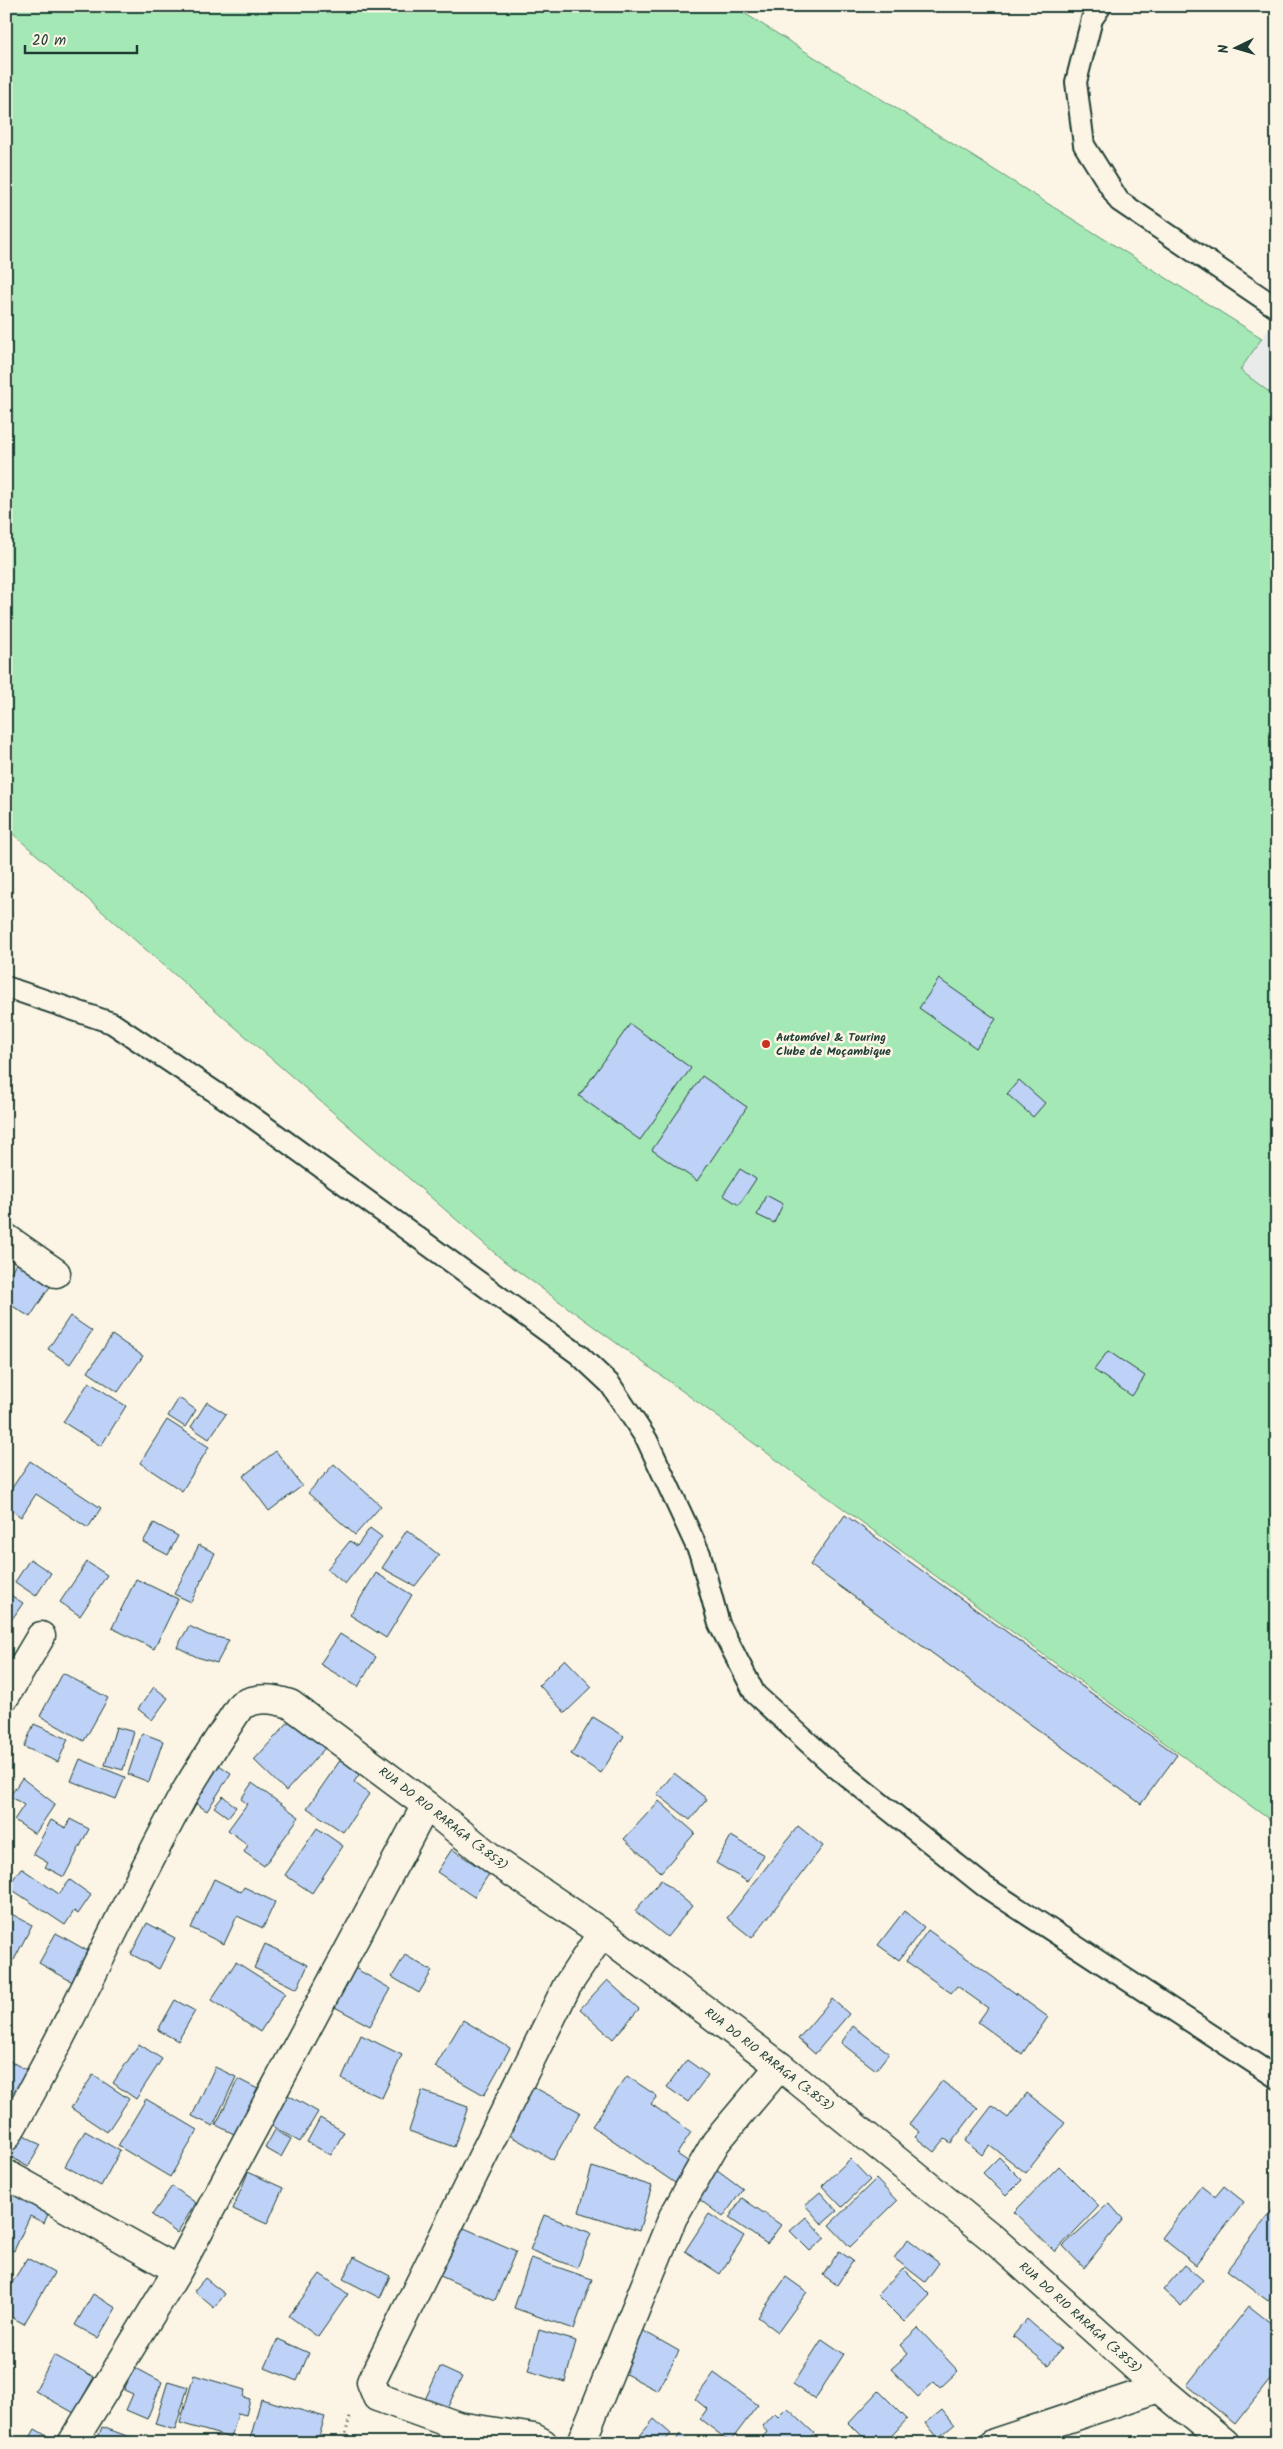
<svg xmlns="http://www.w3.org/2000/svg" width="1283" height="2449" viewBox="0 0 1283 2449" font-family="Kalam,sans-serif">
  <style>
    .built { fill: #e9eaea }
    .green { fill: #a4e9b5; stroke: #629374 }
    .building { fill: #bed2f7; stroke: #1f3d34 }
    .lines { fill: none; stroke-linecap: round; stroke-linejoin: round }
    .lane-casing { stroke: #1f3d34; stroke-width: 24 }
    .street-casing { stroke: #1f3d34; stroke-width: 31 }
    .path { stroke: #1f3d34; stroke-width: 3; stroke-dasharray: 1 4; stroke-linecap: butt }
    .lane { stroke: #fcf5e5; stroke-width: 20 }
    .street { stroke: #fcf5e5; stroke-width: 28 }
    .poi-dot { fill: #c8321e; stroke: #fcf5e5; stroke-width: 2 }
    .labels { text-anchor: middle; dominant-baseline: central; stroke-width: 5; stroke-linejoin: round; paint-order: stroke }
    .poi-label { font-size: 12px; font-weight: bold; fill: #1f3d34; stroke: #fcf5e5; text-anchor: start }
    .street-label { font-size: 12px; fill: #1f3d34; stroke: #fcf5e5 }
  </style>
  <rect width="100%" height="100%" fill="#fcf5e5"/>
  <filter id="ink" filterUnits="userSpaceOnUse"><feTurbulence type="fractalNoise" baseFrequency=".02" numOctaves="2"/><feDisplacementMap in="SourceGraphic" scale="10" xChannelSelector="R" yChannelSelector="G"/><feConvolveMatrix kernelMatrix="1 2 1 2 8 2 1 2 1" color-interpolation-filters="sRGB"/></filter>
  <g filter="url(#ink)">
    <path class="built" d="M1277 317V398L1240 370Z"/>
    <path class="green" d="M6 6H733L1262 338 1240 370 1277 398V1825L504 1261 6 828Z"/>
    <path class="building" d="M939 979 996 1019 976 1048 919 1008Z
      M630 1024 691 1068 640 1140 579 1096Z
      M702 1076 747 1107 697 1181 652 1150Z
      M1019 1080 1045 1103 1033 1117 1007 1094Z
      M740 1169 756 1179 739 1205 723 1195Z
      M766 1195 783 1204 774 1223 757 1215Z
      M19 1259 53 1282 30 1317 6 1302V1279Z
      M70 1316 92 1331 70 1364 48 1349Z
      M112 1335 143 1356 118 1392 88 1372Z
      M1108 1351 1145 1376 1132 1396 1094 1370Z
      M89 1382 126 1406 101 1446 63 1422Z
      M179 1398 196 1410 185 1427 168 1416Z
      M207 1402 226 1414 209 1439 191 1427Z
      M167 1420 209 1447 182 1491 140 1463Z
      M276 1451 302 1486 269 1511 243 1476Z
      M30 1461 101 1508 88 1528 36 1494 21 1517 6 1506V1497Z
      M334 1464 381 1506 355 1535 308 1493Z
      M845 1515 1177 1755 1141 1804 810 1565Z
      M154 1523 178 1536 168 1555 143 1542Z
      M370 1528 382 1537 345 1584 327 1569 350 1541 357 1546Z
      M407 1530 439 1555 415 1586 382 1568Z
      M199 1545 215 1553 191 1602 174 1594Z
      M30 1559 51 1573 36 1596 15 1582Z
      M87 1562 107 1575 80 1616 60 1602Z
      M376 1573 412 1595 386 1638 350 1615Z
      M136 1579 178 1599 154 1649 112 1628Z
      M6 1592 23 1603 6 1628Z
      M189 1626 208 1635 229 1640 217 1663 197 1657 177 1647Z
      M340 1634 376 1657 358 1687 320 1664Z
      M565 1659 592 1687 565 1713 539 1685Z
      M63 1673 108 1698 84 1741 40 1716Z
      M154 1687 168 1698 152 1720 138 1709Z
      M593 1717 624 1736 601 1773 571 1754Z
      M292 1718 325 1748 286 1791 254 1760Z
      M34 1724 68 1739 58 1762 24 1747Z
      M116 1727 134 1732 123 1770 105 1765Z
      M142 1733 163 1741 149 1782 128 1774Z
      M80 1759 125 1777 116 1799 71 1781Z
      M341 1759 361 1772 354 1782 369 1794 343 1832 307 1808Z
      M216 1763 231 1773 207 1811 192 1801Z
      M674 1773 707 1799 690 1820 657 1794Z
      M22 1778 55 1804 35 1834 14 1820 24 1805 10 1796Z
      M252 1783 299 1817 264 1866 244 1852 248 1845 228 1830 247 1804 241 1799Z
      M223 1796 236 1807 228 1817 214 1807Z
      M659 1801 695 1833 661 1872 624 1839Z
      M70 1819 89 1829 64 1877 45 1867 48 1863 33 1854 51 1820 66 1828Z
      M798 1826 823 1846 752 1938 727 1918Z
      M317 1828 343 1846 312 1893 285 1875Z
      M731 1836 764 1855 748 1882 716 1863Z
      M452 1849 489 1874 474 1897 437 1872Z
      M21 1868 59 1894 70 1880 91 1895 78 1914 74 1911 65 1925 8 1887Z
      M214 1879 241 1892 244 1887 275 1902 263 1928 237 1916 224 1944 191 1928Z
      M661 1880 692 1906 667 1937 635 1911Z
      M6 1911 32 1925 14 1960 6 1956Z
      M904 1911 924 1927 899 1960 878 1945Z
      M147 1923 175 1938 159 1969 131 1954Z
      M928 1930 1048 2017 1022 2054 978 2022 988 2008 957 1986 951 1993 906 1961Z
      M56 1933 93 1954 76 1984 39 1963Z
      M265 1944 308 1965 297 1989 254 1968Z
      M405 1955 432 1971 419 1993 392 1977Z
      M236 1962 285 1993 260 2032 211 2000Z
      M353 1967 391 1989 370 2026 331 2005Z
      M607 1980 639 2009 613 2039 580 2009Z
      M832 1999 849 2014 815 2054 798 2039Z
      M175 2000 195 2011 178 2041 158 2030Z
      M463 2020 510 2048 484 2095 435 2067Z
      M853 2026 889 2053 876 2070 841 2043Z
      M361 2035 402 2055 382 2098 342 2079Z
      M139 2044 162 2059 136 2099 113 2083Z
      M6 2059 32 2073 20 2094 6 2086Z
      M687 2060 708 2075 688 2102 667 2087Z
      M215 2067 236 2077 213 2126 192 2116Z
      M93 2075 129 2099 107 2132 71 2108Z
      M627 2076 657 2096 651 2104 691 2132 677 2154 689 2162 675 2183 592 2126Z
      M238 2079 260 2090 238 2136 216 2125Z
      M942 2081 978 2108 951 2143 945 2139 934 2152 915 2137 920 2132 909 2124Z
      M528 2084 580 2112 553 2160 502 2131Z
      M422 2091 468 2107 454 2147 409 2131Z
      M1027 2093 1065 2123 1026 2173 990 2145 982 2155 965 2141 992 2106 1008 2118Z
      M288 2095 318 2112 300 2142 270 2125Z
      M146 2099 198 2130 170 2177 118 2146Z
      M320 2118 344 2132 331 2155 307 2142Z
      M275 2130 291 2139 281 2157 265 2148Z
      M85 2131 120 2151 101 2186 65 2166Z
      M19 2132 41 2145 28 2167 7 2154Z
      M999 2157 1022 2180 1006 2196 983 2173Z
      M850 2159 870 2180 842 2207 822 2186Z
      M712 2166 743 2189 723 2217 692 2194Z
      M1059 2166 1099 2206 1055 2252 1014 2212Z
      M592 2167 652 2186 639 2231 579 2212Z
      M248 2172 283 2188 267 2224 233 2209Z
      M6 2179 54 2201 44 2223 30 2216 14 2251 6 2248Z
      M876 2179 897 2201 850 2247 829 2225Z
      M172 2186 196 2203 177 2233 152 2215Z
      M1201 2186 1215 2197 1224 2186 1244 2202 1196 2265 1162 2238Z
      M820 2192 837 2211 822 2224 805 2205Z
      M742 2198 781 2225 767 2244 729 2218Z
      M1109 2203 1123 2219 1084 2268 1063 2246Z
      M1277 2204V2290L1268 2301 1227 2270Z
      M709 2214 744 2236 720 2274 685 2251Z
      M544 2215 591 2233 577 2268 530 2250Z
      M806 2217 825 2238 810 2251 790 2231Z
      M453 2223 516 2251 495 2300 431 2272Z
      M908 2239 939 2263 925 2282 894 2258Z
      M839 2251 853 2261 837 2285 823 2275Z
      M354 2257 390 2276 380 2298 343 2279Z
      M27 2258 54 2273 24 2324 6 2314V2293Z
      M531 2258 592 2279 574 2329 514 2308Z
      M1185 2265 1203 2280 1181 2306 1163 2290Z
      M903 2268 930 2295 904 2322 877 2295Z
      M320 2274 348 2294 318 2337 289 2316Z
      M786 2277 807 2292 778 2332 758 2317Z
      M205 2278 225 2294 214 2308 194 2291Z
      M93 2294 116 2308 98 2338 75 2325Z
      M1249 2306 1277 2328V2371L1235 2424 1187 2385Z
      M1027 2319 1061 2349 1048 2365 1013 2336Z
      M918 2328 958 2371 940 2388 934 2382 918 2397 891 2369 908 2354 900 2345Z
      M640 2329 679 2351 658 2391 618 2370Z
      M539 2330 576 2341 565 2382 528 2371Z
      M278 2339 309 2353 297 2381 265 2368Z
      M822 2339 844 2354 815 2399 793 2384Z
      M54 2355 94 2377 74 2413 35 2391Z
      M134 2367 162 2382 147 2419 126 2410 133 2394 124 2390Z
      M440 2367 462 2377 444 2415 423 2404Z
      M714 2373 758 2405 730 2442 700 2419 707 2409 695 2399Z
      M194 2375 245 2390 243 2397 250 2399 246 2415 238 2413 231 2438 180 2423Z
      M168 2381 188 2387 175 2430 155 2424Z
      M879 2391 907 2419 885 2443H869L849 2423Z
      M261 2399 325 2417 317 2443H249Z
      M787 2408 814 2433 805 2443H763L760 2440 767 2432 762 2426 774 2413 778 2417Z
      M942 2410 954 2425 938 2438 926 2423Z
      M654 2419 671 2434 663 2443H643L638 2438Z
      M102 2427 141 2441 140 2443H96Z
      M35 2429 59 2443H27Z
      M680 2434 693 2443H674Z"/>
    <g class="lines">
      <defs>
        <path id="lane" d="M1101 6 1092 19 1076 82 1084 145 1119 201 1277 308
          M6 987 112 1023 248 1114 578 1354 610 1384 647 1440 700 1554 719 1624 755 1694 834 1766 984 1886 1277 2078"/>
        <path id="street" d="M6 1238 56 1273
          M6 1695 41 1636
          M6 2137C70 2027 121 1910 182 1798 200 1766 221 1736 241 1705 259 1697 271 1698 290 1704L426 1805 494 1860 602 1933 780 2066 991 2237 1159 2388 1225 2443
          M6 2174 178 2270
          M72 2443 178 2270 426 1805
          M543 2443 534 2438 458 2426 377 2397 371 2382 567 1986 602 1933
          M581 2443 673 2217 716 2142 780 2066
          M994 2443 1159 2388"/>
      </defs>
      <use href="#lane" class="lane-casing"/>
      <use href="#street" class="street-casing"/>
      <path class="path" d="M343 2443 350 2417"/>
      <use href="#lane" class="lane"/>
      <use href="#street" class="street"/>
    </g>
  </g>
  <circle class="poi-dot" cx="766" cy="1044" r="5"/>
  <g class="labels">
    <g class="poi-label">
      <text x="776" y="1037">Automóvel &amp; Touring<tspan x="776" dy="14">Clube de Moçambique</tspan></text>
    </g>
    <g class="street-label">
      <text transform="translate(443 1819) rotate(38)">RUA DO RIO RARAGA (3.853)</text>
      <text transform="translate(769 2060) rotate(38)">RUA DO RIO RARAGA (3.853)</text>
      <text transform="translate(1080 2318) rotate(42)">RUA DO RIO RARAGA (3.853)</text>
    </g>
  </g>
  <rect width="1283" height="2449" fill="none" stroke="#fcf5e5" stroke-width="25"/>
  <rect x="12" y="12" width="1258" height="2424" fill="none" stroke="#1f3d34" stroke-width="2" filter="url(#ink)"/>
  <g transform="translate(1236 48) rotate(265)" stroke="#fcf5e5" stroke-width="4" paint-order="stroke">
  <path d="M0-4L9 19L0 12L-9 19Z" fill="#1f3d34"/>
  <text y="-8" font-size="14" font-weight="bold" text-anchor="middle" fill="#1f3d34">N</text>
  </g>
  <path d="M25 45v8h112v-8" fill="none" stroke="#1f3d34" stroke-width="2.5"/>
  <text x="32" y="45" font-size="15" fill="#1f3d34" stroke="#fcf5e5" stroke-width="4" paint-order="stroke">20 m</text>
</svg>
